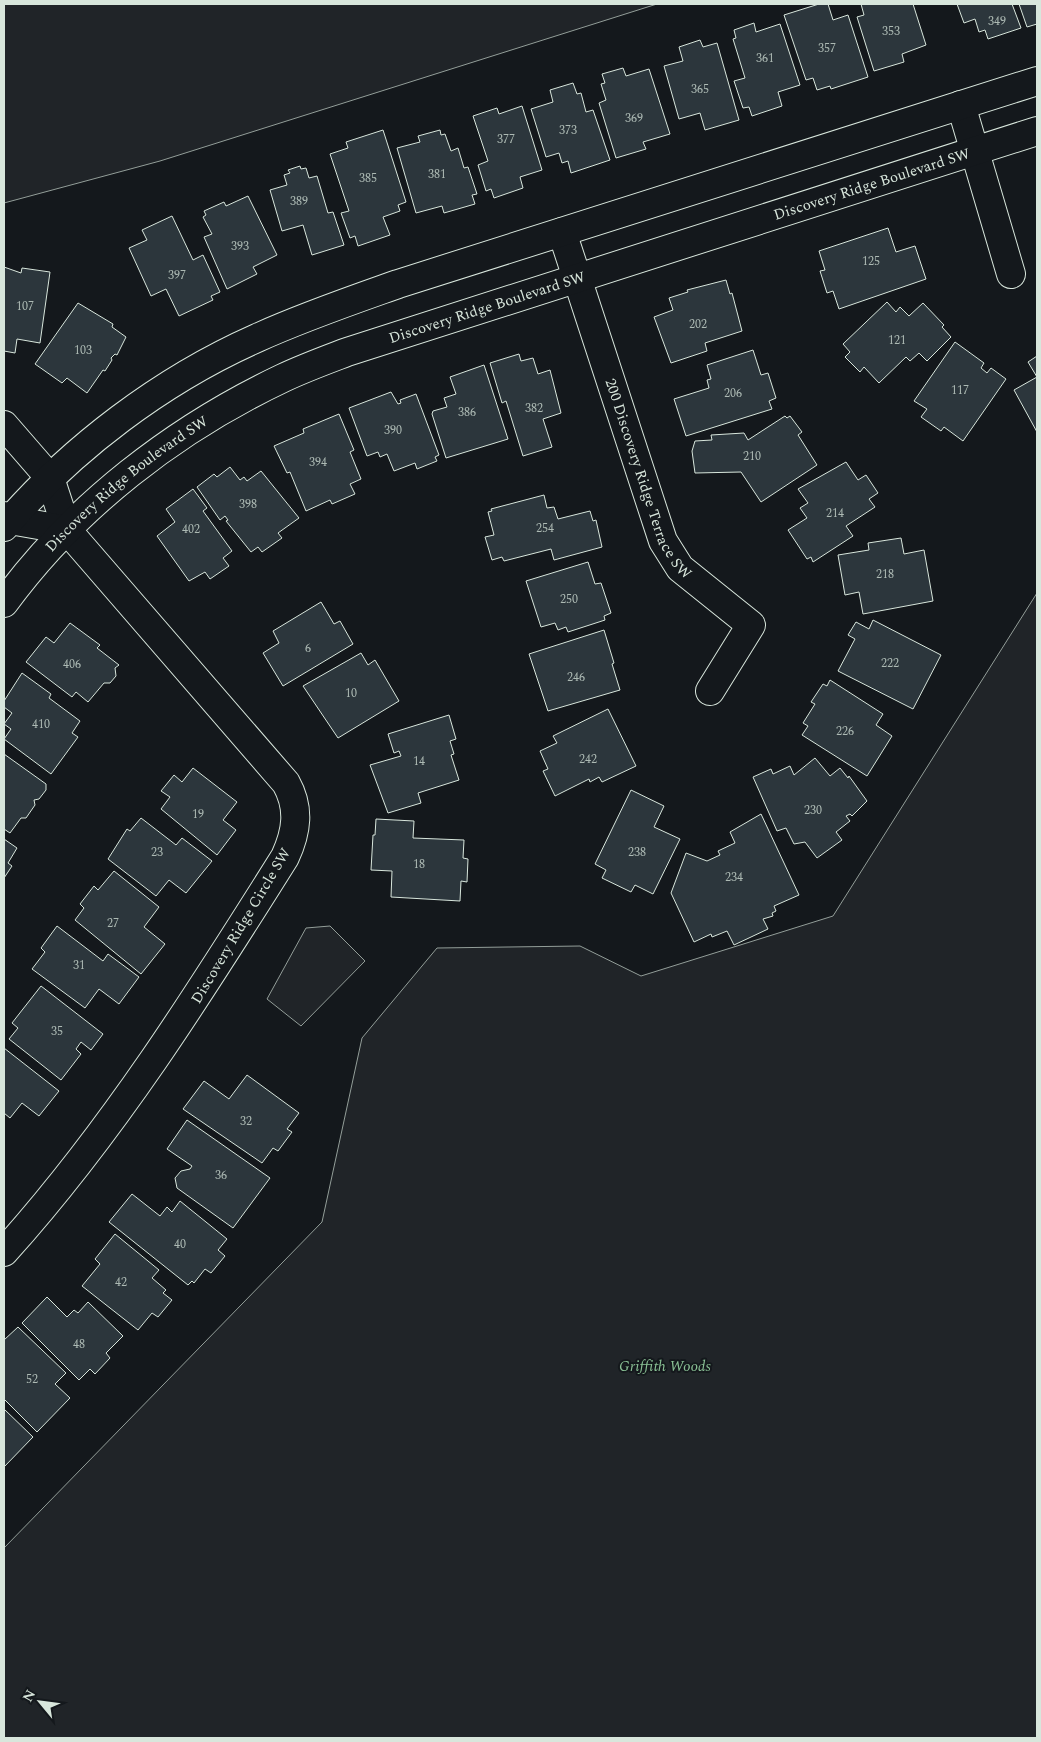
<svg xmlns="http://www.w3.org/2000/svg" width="1041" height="1742" viewBox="0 0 1041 1742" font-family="Spectral,serif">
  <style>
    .green { fill: #202428; stroke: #939e99 }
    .building { fill: #2c363c; stroke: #d8e6dc }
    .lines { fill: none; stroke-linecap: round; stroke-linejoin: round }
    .street-casing { stroke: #d8e6dc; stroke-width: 30 }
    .street { stroke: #14181c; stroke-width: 28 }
    .labels { text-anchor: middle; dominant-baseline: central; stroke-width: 4; stroke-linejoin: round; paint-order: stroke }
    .number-label { font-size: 12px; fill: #adbab4 }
    .street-label { font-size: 15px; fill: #d8e6dc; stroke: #14181c }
    .park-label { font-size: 15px; font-style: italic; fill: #8ac095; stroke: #14181c }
  </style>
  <rect width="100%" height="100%" fill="#14181c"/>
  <path class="green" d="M4 4H657L160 161 4 203Z
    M1037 593V1738H4V1548L322 1222 362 1038 437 948 580 946 641 976 833 916Z
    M330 926 365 961 301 1026 267 999 306 928Z"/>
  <path class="building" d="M819 4H828L833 20 848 15 868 77 831 89 830 86 817 90 813 78 806 80 784 15Z
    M861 4H913L926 45 902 54 904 62 874 71 857 17 864 15Z
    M957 4H1012L1021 28 988 39 985 30 979 32 975 19 964 23Z
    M1019 4H1037V24L1027 27Z
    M754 23 756 32 780 24 800 85 778 92 782 106 752 116 749 107 743 108 734 81 745 78 733 39 736 38 734 30Z
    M700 40 703 47 717 43 739 120 705 130 700 113 679 119 664 66 683 61 679 47Z
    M623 68 626 76 649 69 670 134 643 142 646 149 616 158 599 103 606 100 601 84 605 83 602 74Z
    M573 83 577 94 581 93 586 112 593 110 610 160 571 173 568 161 562 163 559 153 546 157 531 109 553 102 550 90Z
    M522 106 542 170 520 177 523 188 494 198 491 189 486 191 478 165 488 161 473 116 497 108 499 114Z
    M383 130 406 202 398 205 400 211 383 217 390 235 358 246 355 236 350 238 341 213 349 211 330 154 348 148 346 142Z
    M440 130 441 135 445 134 451 151 458 148 464 168 468 167 477 194 472 195 475 204 444 213 442 206 416 213 397 148 420 142 418 136Z
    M300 166 301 169 306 168 309 178 317 176 328 213 333 212 344 245 312 255 303 225 282 231 270 190 287 185 284 175 290 173 288 170Z
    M248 196 277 255 253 267 257 274 227 289 204 237 212 234 203 217 206 215 204 211 224 202 226 206Z
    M172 216 193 260 203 255 220 292 211 296 213 300 179 316 166 289 151 296 129 248 147 240 142 230Z
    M888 228 896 252 915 246 926 279 839 309 833 291 827 293 820 271 825 270 819 251Z
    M4 267 21 273 22 268 50 272 40 343 17 339 15 353 4 351Z
    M726 280 730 294 732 293 742 331 705 343 707 351 671 363 654 317 673 310 669 298 688 292 687 290Z
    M887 302 896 312 900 307 909 316 923 303 944 325 942 327 951 337 927 361 919 353 910 361 906 357 879 383 864 367 860 372 845 357 850 352 843 344Z
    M78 303 113 324 112 327 126 337 117 355 115 354 111 358 112 360 105 371 103 370 87 393 67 378 62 383 35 364Z
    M955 342 984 363 981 368 987 373 991 368 1006 379 963 441 944 427 941 431 921 417 927 409 914 401Z
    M753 350 761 375 768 373 776 398 769 401 772 409 686 436 674 399 709 388 707 380 711 379 707 365Z
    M519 354 521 361 533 358 538 374 550 370 561 413 543 419 552 447 523 456 506 401 502 403 490 363Z
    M1037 356V432L1014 390 1037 377 1028 362Z
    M484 365 508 439 446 458 432 414 433 411 447 407 444 398 456 394 450 377Z
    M391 392 398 404 401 403 400 400 416 394 439 455 435 457 437 461 417 469 415 463 394 471 387 454 380 457 378 452 367 456 349 408Z
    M339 414 354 450 350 452 361 479 350 484 355 494 332 504 330 500 306 511 290 472 287 473 274 446 304 433 303 429Z
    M785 416 787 418 790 416 802 432 798 435 817 465 761 502 741 472 695 473 692 451 695 441 712 440 711 435 744 433 748 440Z
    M846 462 858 480 866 475 878 493 869 499 875 507 846 526 853 536 813 562 811 557 807 559 788 530 807 518 800 508 808 503 798 489Z
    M230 467 240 480 244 477 247 481 261 471 299 518 278 533 282 538 262 552 258 547 251 552 226 521 228 520 225 516 220 520 197 487 214 474 217 477Z
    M193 489 207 508 203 511 232 551 223 558 229 566 210 579 205 572 189 581 157 536 175 522 166 509Z
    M544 495 547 508 554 507 558 519 590 511 593 521 596 520 602 547 554 560 551 549 504 561 502 557 492 560 485 537 494 535 488 512 492 511 491 509Z
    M901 538 904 554 924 550 933 601 863 614 859 592 845 595 838 555 869 550 868 543Z
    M588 562 595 584 601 583 611 613 604 616 605 620 568 632 566 627 558 630 555 623 541 627 526 581Z
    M321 602 334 624 340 621 353 644 283 686 263 653 279 643 273 631Z
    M873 620 941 655 913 709 838 671 855 639 848 635 856 622 869 629Z
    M70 623 100 645 97 648 119 665 115 668 116 676 110 683H104L88 702 76 692 72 697 26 662 46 637 54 643Z
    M604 630 614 663 612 664 620 690 548 711 529 654Z
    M361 653 368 665 375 660 399 701 338 738 303 686Z
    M22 673 51 694 49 698 80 721 72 733 78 737 51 774 4 739 11 729 4 724 12 713 4 707V701Z
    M830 680 883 714 876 725 892 736 867 776 802 735 808 726 803 723 815 704 811 702 823 684 827 686Z
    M608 709 636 766 602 782 599 777 590 782 589 779 555 796 543 771 548 769 540 751 557 743 553 736Z
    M449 715 456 739 450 741 454 754 451 755 459 780 418 793 421 803 388 813 370 765 401 756 399 751 394 753 388 734Z
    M4 754 46 784V790L39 799 34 800 35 805 26 818H21L10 833 4 829Z
    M815 758 830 776 840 768 848 778 849 776 867 801 852 816 850 814 846 816 850 821 836 832 842 840 817 858 805 842 794 844 786 828 777 831 753 777 771 769 773 774 790 766 794 775Z
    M193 768 237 802 223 820 236 830 217 855 161 809 170 797 161 791 174 775 182 782Z
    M631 790 664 806 654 827 680 839 653 894 635 885 631 892 602 878 606 870 595 864Z
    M761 814 799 895 774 906 776 911 772 913 773 916 763 919 768 929 734 945 727 931 712 937 711 934 694 942 671 893 686 853 707 861 720 855 718 851 735 843 730 832Z
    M141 818 176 845 182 838 212 861 186 893 169 880 156 896 108 859 127 829 130 831Z
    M376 819 414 821 413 838 464 840 463 858 468 859 467 882 461 881 460 901 391 897 392 871 371 870 373 835H375Z
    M4 839 17 848 8 863 12 866 4 878Z
    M114 871 159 907 144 927 165 944 141 974 75 920 84 908 80 904 94 886 98 890Z
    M57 926 103 961 108 954 139 977 119 1004 99 989 85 1008 32 969 45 952 41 948Z
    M41 986 103 1034 91 1050 81 1042 76 1049 81 1054 61 1080 9 1039 18 1028 12 1023Z
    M4 1048 59 1091 39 1116 22 1103 10 1118 4 1113Z
    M247 1075 299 1113 287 1129 292 1132 278 1151 273 1148 262 1163 183 1109 204 1081 229 1099Z
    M187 1120 270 1178 233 1228 177 1188 175 1178 181 1171 190 1169 192 1166 167 1149Z
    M132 1194 160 1216 167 1207 172 1212 180 1201 227 1239 218 1250 225 1256 211 1273 205 1269 194 1283 192 1281 188 1285 109 1222Z
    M115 1234 159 1270 152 1278 166 1290 163 1293 172 1300 158 1317 152 1313 138 1330 82 1286 100 1264 95 1259Z
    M47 1297 67 1317 74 1310 78 1313 88 1302 123 1336 106 1353 110 1358 95 1374 90 1369 79 1380 22 1323Z
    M18 1327 66 1373 55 1384 70 1398 37 1432 4 1399V1340Z
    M4 1409 33 1437 4 1467Z"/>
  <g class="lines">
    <defs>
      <g id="street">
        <path d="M961 105 1011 274"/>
        <path id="s1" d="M562 232 663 541 680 568 751 625 710 691"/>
        <path d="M4 425 50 478 67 530 286 783C300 808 297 831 285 857 199 994 113 1131 4 1252"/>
        <path d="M4 516 10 520 67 530"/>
        <path d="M4 527C72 448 162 380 257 338 303 317 350 301 398 284L1037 81"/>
        <path id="s2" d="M4 603C75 506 175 429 283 378 304 368 326 360 347 352L1037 131"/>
      </g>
    </defs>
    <use href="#street" class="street-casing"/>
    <use href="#street" class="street"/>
  </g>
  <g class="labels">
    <g class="number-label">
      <text x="997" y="21">349</text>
      <text x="891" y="31">353</text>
      <text x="827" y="48">357</text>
      <text x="765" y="58">361</text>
      <text x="700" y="89">365</text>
      <text x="634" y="118">369</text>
      <text x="568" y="130">373</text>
      <text x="506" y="139">377</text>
      <text x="437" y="174">381</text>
      <text x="368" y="178">385</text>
      <text x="299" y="201">389</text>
      <text x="240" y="246">393</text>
      <text x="871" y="261">125</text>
      <text x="177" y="275">397</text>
      <text x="25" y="306">107</text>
      <text x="698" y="324">202</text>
      <text x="897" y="340">121</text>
      <text x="83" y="350">103</text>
      <text x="960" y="390">117</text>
      <text x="733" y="393">206</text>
      <text x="534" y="408">382</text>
      <text x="467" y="412">386</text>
      <text x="393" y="430">390</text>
      <text x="752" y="456">210</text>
      <text x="318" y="462">394</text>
      <text x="248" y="504">398</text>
      <text x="835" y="513">214</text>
      <text x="545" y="528">254</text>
      <text x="191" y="529">402</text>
      <text x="885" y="574">218</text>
      <text x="569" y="599">250</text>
      <text x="308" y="648">6</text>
      <text x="890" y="663">222</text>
      <text x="72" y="664">406</text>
      <text x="576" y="677">246</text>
      <text x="351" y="693">10</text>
      <text x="41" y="724">410</text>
      <text x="845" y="731">226</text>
      <text x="588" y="759">242</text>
      <text x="419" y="761">14</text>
      <text x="813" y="810">230</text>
      <text x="198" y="814">19</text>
      <text x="157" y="852">23</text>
      <text x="637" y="852">238</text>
      <text x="419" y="864">18</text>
      <text x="734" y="877">234</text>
      <text x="113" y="923">27</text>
      <text x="79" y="965">31</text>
      <text x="57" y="1031">35</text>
      <text x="246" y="1121">32</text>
      <text x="221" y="1175">36</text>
      <text x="180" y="1244">40</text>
      <text x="121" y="1282">42</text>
      <text x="79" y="1344">48</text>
      <text x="32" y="1379">52</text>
    </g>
    <g class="street-label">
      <text stroke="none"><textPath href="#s2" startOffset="982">Discovery Ridge Boulevard SW</textPath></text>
      <text stroke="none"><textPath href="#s2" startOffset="578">Discovery Ridge Boulevard SW</textPath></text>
      <text stroke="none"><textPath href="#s1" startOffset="262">200 Discovery Ridge Terrace SW</textPath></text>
      <text stroke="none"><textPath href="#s2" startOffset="172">Discovery Ridge Boulevard SW</textPath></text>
      <text transform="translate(241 926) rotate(-59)">Discovery Ridge Circle SW</text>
    </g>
    <g class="park-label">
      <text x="665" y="1366">Griffith Woods</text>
    </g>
  </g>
  <rect width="1041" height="1742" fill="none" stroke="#d8e6dc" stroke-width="10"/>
  <g transform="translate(40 1702) rotate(299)" stroke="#14181c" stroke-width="4" paint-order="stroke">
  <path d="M0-4L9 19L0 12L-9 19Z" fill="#d8e6dc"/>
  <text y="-8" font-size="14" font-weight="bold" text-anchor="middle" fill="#d8e6dc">N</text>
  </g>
</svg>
